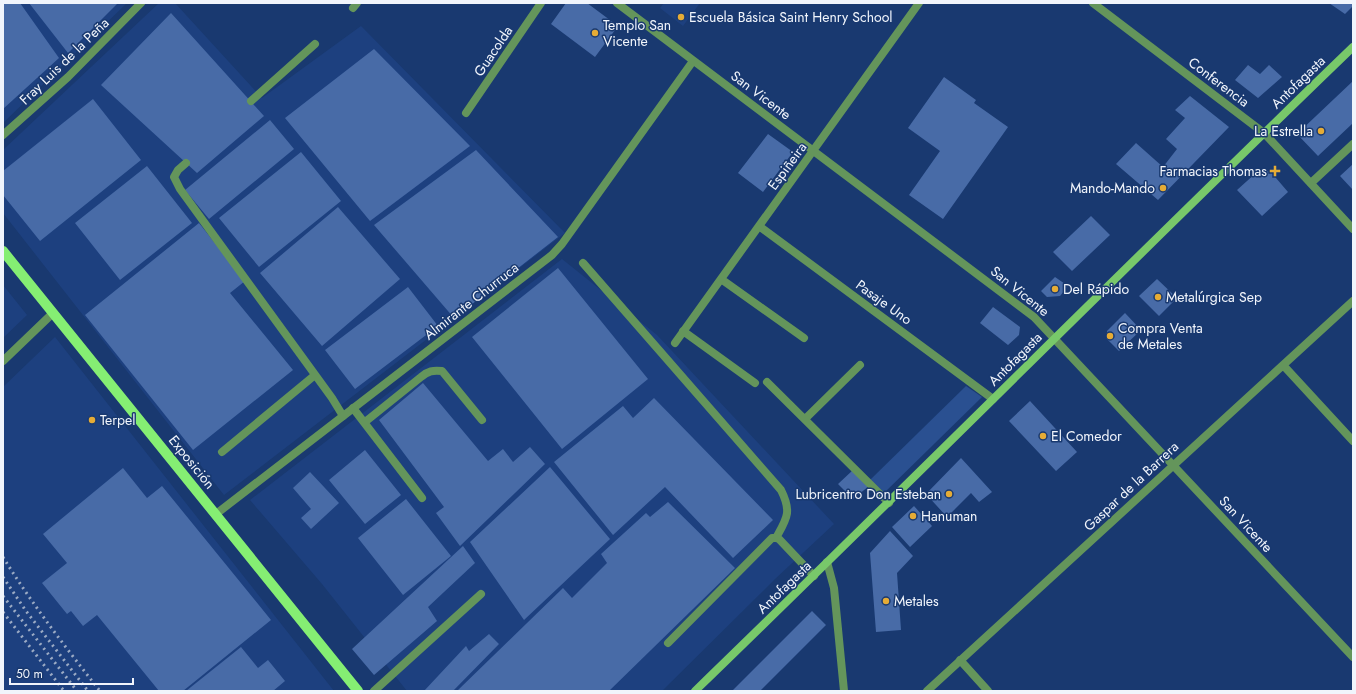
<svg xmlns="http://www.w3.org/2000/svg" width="1356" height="694" viewBox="0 0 1356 694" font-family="Jost,sans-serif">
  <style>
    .built { fill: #1d407f }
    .green { fill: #2a5091 }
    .building { fill: #486ba7 }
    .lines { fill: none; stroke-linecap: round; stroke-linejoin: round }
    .service { stroke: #64955b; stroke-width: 8 }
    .minor { stroke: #64955b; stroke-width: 8 }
    .tertiary { stroke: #64955b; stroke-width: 8 }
    .secondary { stroke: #78c86a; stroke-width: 8 }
    .primary { stroke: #85ee73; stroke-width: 10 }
    .rail { stroke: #9baac4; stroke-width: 3; stroke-dasharray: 2 4; stroke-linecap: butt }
    .poi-dot { fill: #e6ac36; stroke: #193970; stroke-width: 1.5 }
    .labels { text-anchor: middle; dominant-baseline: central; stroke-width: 3; stroke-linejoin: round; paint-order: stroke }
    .poi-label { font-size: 14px; fill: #f1f5fc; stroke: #193970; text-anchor: start }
    .street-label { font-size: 14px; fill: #f1f5fc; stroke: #193970 }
  </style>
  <rect width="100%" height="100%" fill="#193970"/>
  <path class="built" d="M3 3H127L3 123Z
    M159 3H175L262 98 361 26 565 233 224 495 3 213V150Z
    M664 3H700L683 26 660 8Z
    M562 259 657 335 834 524 775 579 662 691H407L322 584 250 500Z
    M3 285 27 315 3 338Z
    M55 337 334 691H3V387Z"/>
  <path class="green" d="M966 386 982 397 883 494 870 480Z"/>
  <path class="building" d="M3 3H20L59 58 3 109Z
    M29 3H118L68 53Z
    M566 3H587L618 26 595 57 551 24Z
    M1329 3H1353V6L1345 14Z
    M171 13 264 116 197 173 101 85Z
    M374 49 470 146 370 221 285 118Z
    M1248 65 1260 74 1269 65 1282 77 1258 98 1235 80Z
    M944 77 976 100 974 103 1008 127 943 219 909 195 940 151 908 128Z
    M1353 81V123L1318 156 1297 134Z
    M1190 96 1229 127 1158 200 1116 164 1136 143 1163 167 1177 149 1166 139 1185 118 1175 110Z
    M93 99 141 160 40 241 3 195V171Z
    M270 120 294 149 209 219 185 190Z
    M768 134 793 152 763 192 738 173Z
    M476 150 558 237 454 318 374 225Z
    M301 152 341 201 259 267 219 218Z
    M1353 164V190L1340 176Z
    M147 166 192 223 120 280 75 223Z
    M1270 171 1288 192 1262 216 1237 190 1257 172Z
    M338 207 400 279 322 346 260 273Z
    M1091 216 1110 235 1072 271 1053 252Z
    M199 223 245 281 230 293 293 370 193 450 85 315Z
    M558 268 648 379 562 449 472 337Z
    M1055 277 1068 286 1060 296 1047 297 1041 291Z
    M1157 279 1177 298 1159 316 1139 296Z
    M408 287 438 326 355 389 325 350Z
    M993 307 1020 327 1019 335 1008 345 980 323Z
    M1125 313 1141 330 1119 351 1107 339V331Z
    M423 383 488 461 503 449 513 462 530 447 545 464 460 546 436 513 444 507 379 420Z
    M654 398 773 520 733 558 665 487 613 535 554 462 623 406 633 418Z
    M1030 401 1077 452 1056 471 1009 421Z
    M365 450 401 495 365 524 329 480Z
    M961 458 992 492 979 502 971 493 947 517 926 494Z
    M550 467 610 539 524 620 470 542Z
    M123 468 147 498 162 486 271 620 183 691H159L97 615 83 626 71 611 67 614 42 583 67 563 43 534Z
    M853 470 869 486 853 499 838 484Z
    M310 472 339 503 311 529 301 518 311 509 293 488Z
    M406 499 451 556 403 595 358 538Z
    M668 502 735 568 609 691H457L563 588 572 598 607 563 601 554 646 513 650 517Z
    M914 506 932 526 910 547 892 527Z
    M890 531 913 556 897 573 901 630 876 632 870 553Z
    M463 546 475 563 428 607 437 621 374 675 352 649Z
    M812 611 826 625 760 691H732Z
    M489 634 499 644 453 691H424L466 646 469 651Z
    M241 647 258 668 268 660 285 681 273 691H186Z"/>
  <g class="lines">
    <path class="service" d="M251 101 315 44
      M186 163 178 170 174 177 180 189 332 398 343 416
      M1311 183 1353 144
      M583 263 781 490C792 512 787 518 776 538
      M353 408 422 498
      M365 422 421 377C428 371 433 370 442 371L482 420
      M222 452 315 375
      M668 643 772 538H776L779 539 814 576
      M374 691 481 594"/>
    <path class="minor" d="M617 3 1034 317 1353 657
      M353 8 357 3
      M466 113 541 3
      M3 135 68 77 141 3
      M759 226 993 399
      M721 279 804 338
      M683 331 755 383
      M675 343 919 3
      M1283 365 1353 441
      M767 382 889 503
      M805 419 860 365
      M216 514 552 255 562 244 693 61
      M827 562 834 588 844 691
      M960 660 988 691
      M927 691 1353 301"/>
    <path class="tertiary" d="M1093 3 1264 133 1353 229
      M3 361 53 313"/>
    <path class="secondary" d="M695 691C916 477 1132 260 1353 47"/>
    <path class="primary" d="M3 251 358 691"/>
    <path class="rail" d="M3 557C32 604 66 648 100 691
      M3 577 26 611 88 691
      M3 596 77 691
      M3 612 64 691"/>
  </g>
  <g class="poi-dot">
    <circle cx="681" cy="17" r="4"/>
    <circle cx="595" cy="33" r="4"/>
    <circle cx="1321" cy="131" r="4"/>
    <path d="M1273 165h4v4h4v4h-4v4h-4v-4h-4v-4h4z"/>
    <circle cx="1163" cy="188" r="4"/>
    <circle cx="1055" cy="289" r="4"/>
    <circle cx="1158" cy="297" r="4"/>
    <circle cx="1110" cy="336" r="4"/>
    <circle cx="92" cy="420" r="4"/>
    <circle cx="1043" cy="436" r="4"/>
    <circle cx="949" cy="494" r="4"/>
    <circle cx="913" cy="516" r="4"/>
    <circle cx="886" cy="601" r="4"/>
  </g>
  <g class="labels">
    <g class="poi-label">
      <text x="689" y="17">Escuela Básica Saint Henry School</text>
      <text x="603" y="25">Templo San<tspan x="603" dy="16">Vicente</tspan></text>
      <text x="1313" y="131" text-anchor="end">La Estrella</text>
      <text x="1267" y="171" text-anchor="end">Farmacias Thomas</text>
      <text x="1155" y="188" text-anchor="end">Mando-Mando</text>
      <text x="1063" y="289">Del Rápido</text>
      <text x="1166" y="297">Metalúrgica Sep</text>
      <text x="1118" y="328">Compra Venta<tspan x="1118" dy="16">de Metales</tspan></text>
      <text x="100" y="420">Terpel</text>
      <text x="1051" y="436">El Comedor</text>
      <text x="941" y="494" text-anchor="end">Lubricentro Don Esteban</text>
      <text x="921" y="516">Hanuman</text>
      <text x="894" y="601">Metales</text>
    </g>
    <g class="street-label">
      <text transform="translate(493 51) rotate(-56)">Guacolda</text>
      <text transform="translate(64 61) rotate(-44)">Fray Luis de la Peña</text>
      <text transform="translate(1219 82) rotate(37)">Conferencia</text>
      <text transform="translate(1298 82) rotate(-44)">Antofagasta</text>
      <text transform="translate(761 95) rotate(37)">San Vicente</text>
      <text transform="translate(787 166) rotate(-54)">Espiñeira</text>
      <text transform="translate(1020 291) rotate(39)">San Vicente</text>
      <text transform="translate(471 301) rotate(-38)">Almirante Churruca</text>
      <text transform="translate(884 302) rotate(36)">Pasaje Uno</text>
      <text transform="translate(1015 359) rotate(-45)">Antofagasta</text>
      <text transform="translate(192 462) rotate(51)">Exposición</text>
      <text transform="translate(1131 486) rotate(-43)">Gaspar de la Barrera</text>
      <text transform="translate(1246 524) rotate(47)">San Vicente</text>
      <text transform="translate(784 587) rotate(-44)">Antofagasta</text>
    </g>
  </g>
  <rect width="1356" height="694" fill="none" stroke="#f1f5fc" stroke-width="8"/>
  <path d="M10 678v6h123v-6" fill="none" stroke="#f1f5fc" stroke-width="2"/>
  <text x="16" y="678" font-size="12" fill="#f1f5fc" stroke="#193970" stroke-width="3" paint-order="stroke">50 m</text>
</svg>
